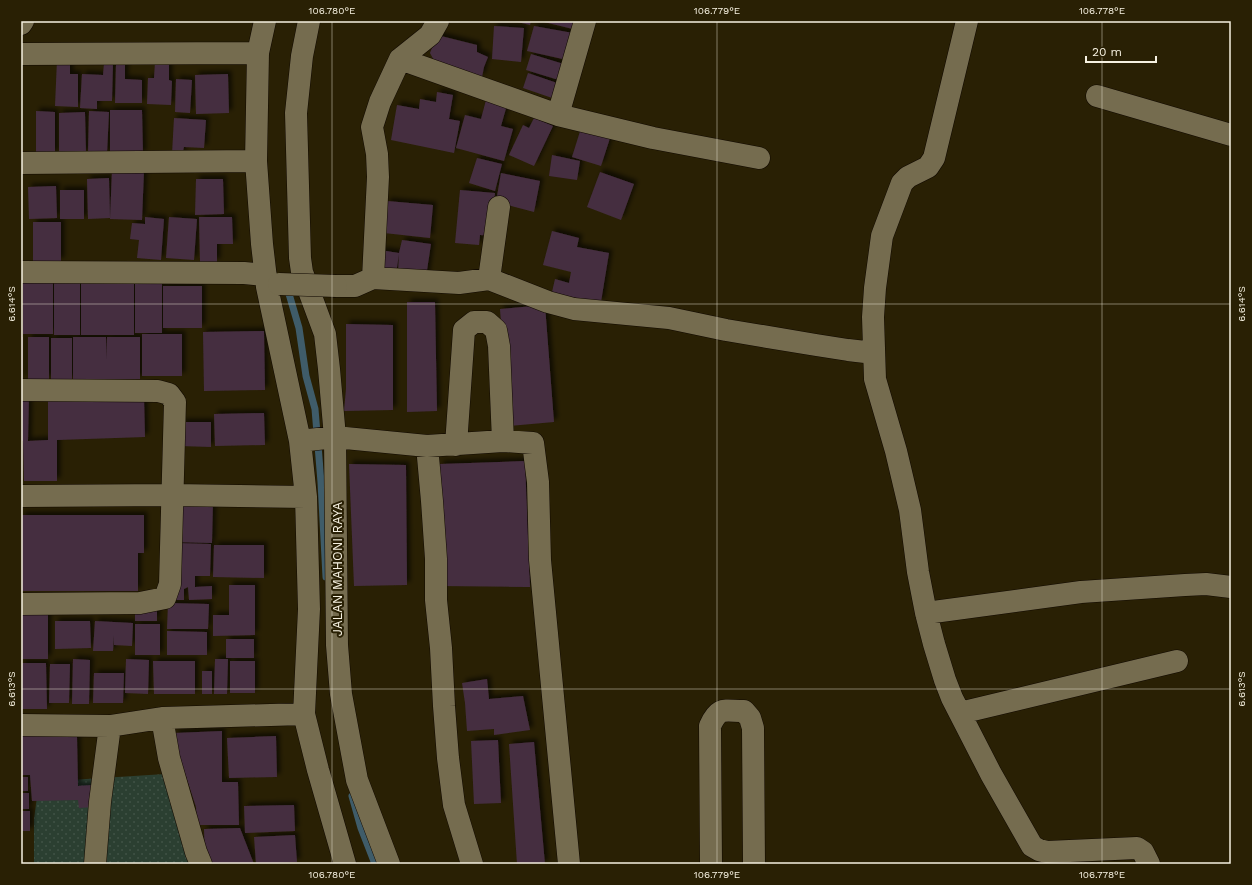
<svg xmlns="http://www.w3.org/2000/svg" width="1252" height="885" viewBox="0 0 1252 885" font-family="'Work Sans',sans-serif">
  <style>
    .grass { fill: url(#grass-dots) }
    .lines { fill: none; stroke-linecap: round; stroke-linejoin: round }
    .stream { stroke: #3f5c69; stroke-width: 7 }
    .building { fill: #452e41; filter: url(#shadow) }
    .street-casing { stroke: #110900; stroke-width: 23 }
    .street { stroke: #756c4f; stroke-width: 22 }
    .street-bridge-casing { stroke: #110900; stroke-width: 23; stroke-linecap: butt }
    .street-bridge { stroke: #756c4f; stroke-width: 22 }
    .ticks { fill: none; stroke: #f6f1e1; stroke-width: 1; stroke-opacity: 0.45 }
    .labels { text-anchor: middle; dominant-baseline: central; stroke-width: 4; stroke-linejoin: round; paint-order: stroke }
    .street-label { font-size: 13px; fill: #f6f1e1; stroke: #292004 }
    .neatline { fill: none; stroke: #f6f1e1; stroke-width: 1.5 }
    .ticks-label { font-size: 10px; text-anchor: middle; fill: #f6f1e1 }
  </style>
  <defs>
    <pattern id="grass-dots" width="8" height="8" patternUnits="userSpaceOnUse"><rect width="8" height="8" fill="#2b3f31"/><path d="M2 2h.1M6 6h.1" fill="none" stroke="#405245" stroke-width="1.8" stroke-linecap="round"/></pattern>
    <filter id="shadow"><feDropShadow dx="3.5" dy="-3.5" stdDeviation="2" flood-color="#0009"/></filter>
  </defs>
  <rect width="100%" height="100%" fill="#292004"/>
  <path class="grass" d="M165 774 201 864H34V819L39 782Z"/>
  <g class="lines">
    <path class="stream" d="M287 287 299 328 306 376 315 409 321 482 326 577
      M352 796 361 828 375 864"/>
  </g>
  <path class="building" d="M514 21H531L530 25Z
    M540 21H579L577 30Z
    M494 26 524 28 521 62 492 59Z
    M534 26 573 33 567 60 527 51Z
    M437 35 477 45V52L488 57 484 67 482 77 440 72 430 53Z
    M531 54 567 65 562 81 526 70Z
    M57 60H70V74H78V107L55 106Z
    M155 62H169V80L172 81 171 105 147 104 148 78H154Z
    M104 63H113L112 101H97V109L80 108 82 74 103 75Z
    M116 64H125V79L142 80V103H115Z
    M528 73 563 85 558 100 523 88Z
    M228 74 229 113 196 114 195 75Z
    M176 79 192 80 190 113 175 112Z
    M437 92 453 95 449 119 460 121 454 153 391 140 397 105 419 109 420 99 436 102Z
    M486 100 507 105 501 126 513 129 504 161 456 148 465 115 481 119Z
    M110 110H142L143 154H110Z
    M36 111 55 112V154H36Z
    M89 111 109 112 107 154 88 153Z
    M85 112 86 153H59V113Z
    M174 118 206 120 204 148 184 147 182 155 172 154Z
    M534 118 553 126 534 166 509 155 523 125 529 128Z
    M582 125 611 135 601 166 572 157Z
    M552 155 580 161 577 180 549 176Z
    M477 158 502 164 495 191 469 183Z
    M112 170 144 171 142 220 110 219Z
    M600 172 634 184 621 220 587 207Z
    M501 173 540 181 534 212 496 202Z
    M109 178 110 218 88 219 87 179Z
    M196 179H223L224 214 195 215Z
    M56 186 57 218 29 219 28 187Z
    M60 190H84V219H60Z
    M460 190 495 193 491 236 480 235 479 245 455 243Z
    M387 201 433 205 430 238 384 233Z
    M145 217 164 219 161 260 137 258 139 240 130 239 132 223 145 224Z
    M169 217 197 219 194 260 166 258Z
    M199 217H232L233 244H217V262H200Z
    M33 222H61V261L33 262Z
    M552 231 579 238 577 247 609 253 601 302 566 296 552 292 555 279 569 283 571 272 543 265Z
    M402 240 431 244 426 277 398 274 399 254 396 274 377 272 380 250 399 253Z
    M23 278H53V334H23Z
    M54 278H80V335H54Z
    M135 278H162V333H135Z
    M81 279H134V335H81Z
    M163 286H202V328H163Z
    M407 302H435L437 411 407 412Z
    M545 305 554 422 509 426 500 309Z
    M346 324 393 325V410L344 411 346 389Z
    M264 331 265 390 204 391 203 332Z
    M142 334H182V376H142Z
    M21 337H23V379H21Z
    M28 337H49V379H28Z
    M73 337H106L107 360V337H140V379H73Z
    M51 338H72V380H51Z
    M21 395H29L28 441 48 440V399L144 397 145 437 57 440V481H24L23 441H21Z
    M264 413 265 445 215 446 214 414Z
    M181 422H211V447L180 446Z
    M525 461 530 587 440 586V464Z
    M349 464 406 465 407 585 354 586Z
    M175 500 213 501 212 543 174 542Z
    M21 515H144V553H138V591H21Z
    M173 543 211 544 210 576H195V587L212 586V599L189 600 188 587 184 589V600H170Z
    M214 545H264V578L213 577Z
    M229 585H255V635L213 636V615H229Z
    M168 603 209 604 208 629H167Z
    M135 607H157V621H135Z
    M48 614V659H21V615Z
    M55 621H90L91 648 55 649Z
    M95 621 133 623 132 646 114 645V635L113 651H93Z
    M135 624H160V655H135Z
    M167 631 207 632V655H167Z
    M226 639H254V658H226Z
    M73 659 90 660 89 704H72Z
    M126 659 149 660 148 694 125 693Z
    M215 659H228L227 694H214Z
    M153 661H195V694H154Z
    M230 661H255V693H230Z
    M21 663H46L47 709H21Z
    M50 664H70L69 703H49Z
    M202 671H212V694H202Z
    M94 673H124L123 703H93Z
    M487 679 489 699 523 696 530 730 494 735V729L467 731 465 703 462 683Z
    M222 731V782H238L239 825H197L196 807 180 758 174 733Z
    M21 736H77L78 786 93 785V807L79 808 78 800 32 801 30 775H21Z
    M276 736 277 777 229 778 227 738Z
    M498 740 501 803 474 804 471 741Z
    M534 742 545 864H517L509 744Z
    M21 777H28V791H21Z
    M21 793H29V809H21Z
    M294 805 295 831 245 833 244 806Z
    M21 811H30V831H21Z
    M240 828 254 864H205L204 829Z
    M295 835 297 862 256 864 254 837Z"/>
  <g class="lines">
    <defs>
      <path id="street" d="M265 21 258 53 256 161 262 244 267 287 300 441 306 497 309 609 304 714 318 770 345 864
        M309 21 302 56 296 113 300 258 302 272 325 334 329 369 335 437 337 645 341 694 357 780 389 864
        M967 21 934 158 928 167 908 177 902 183 882 236 875 288 873 317 875 379 896 451 910 510 918 572 926 613 934 644 945 680 952 698 991 774 1032 846 1039 850 1047 852 1137 848 1143 852 1149 864
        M21 24 23 21
        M21 54 258 53
        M400 59 558 115 653 138 759 158
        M1097 96 1231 135
        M558 115 585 21
        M21 163 256 161
        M21 272 244 273 266 275
        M373 278 378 177 377 154 372 127 380 102 400 59 430 35 438 21
        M489 279 499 207
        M336 286H355L373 278 459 283 489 279 548 302 574 309 669 318 726 330 816 345 848 350 874 353
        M21 390 158 391 169 394 175 402 170 584 165 598 140 603 21 604
        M300 441 335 437 427 446 503 441 533 443 538 482 540 560 569 864
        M456 445 464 330 474 322H487L496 330 499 346 503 441
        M427 446 432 501 436 559V600L441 648 444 706 448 758 454 805 472 864
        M21 496 173 495 306 497
        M926 613 1081 592 1185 585 1206 584 1231 587
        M960 713 1177 661
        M162 718 169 758 196 852 201 864
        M21 725 110 726 162 718 304 714
        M95 864 100 802 110 726
        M711 864 710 726C719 706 724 711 744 711L750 718 753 728 754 864"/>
    </defs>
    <use href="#street" class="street-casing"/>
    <use href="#street" class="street"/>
    <defs>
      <path id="street-bridge" d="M279 284 336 286"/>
    </defs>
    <use href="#street-bridge" class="street-bridge-casing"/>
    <use href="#street-bridge" class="street-bridge"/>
  </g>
  <path class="ticks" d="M332 21V864M717 21V864M1102 21V864M21 304H1231M21 689H1231"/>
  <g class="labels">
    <g class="street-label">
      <text transform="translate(337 569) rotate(-90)">JALAN MAHONI RAYA</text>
    </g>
  </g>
  <rect width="1252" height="885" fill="none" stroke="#292004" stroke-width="44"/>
  <path d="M1086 56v6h70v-6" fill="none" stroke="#f6f1e1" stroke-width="2"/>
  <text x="1092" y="56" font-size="12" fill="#f6f1e1" stroke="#292004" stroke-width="3" paint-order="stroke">20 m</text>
  <rect x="22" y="22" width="1208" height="841" class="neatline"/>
  <g class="ticks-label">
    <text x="332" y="14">106.780°E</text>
    <text x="717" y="14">106.779°E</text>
    <text x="1102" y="14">106.778°E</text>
    <text transform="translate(1241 304) rotate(-90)" y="4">6.614°S</text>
    <text transform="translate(11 304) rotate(-90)" y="4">6.614°S</text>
    <text transform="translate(1241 689) rotate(-90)" y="4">6.613°S</text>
    <text transform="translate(11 689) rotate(-90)" y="4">6.613°S</text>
    <text x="332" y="878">106.780°E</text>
    <text x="717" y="878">106.779°E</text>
    <text x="1102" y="878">106.778°E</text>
  </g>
</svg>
